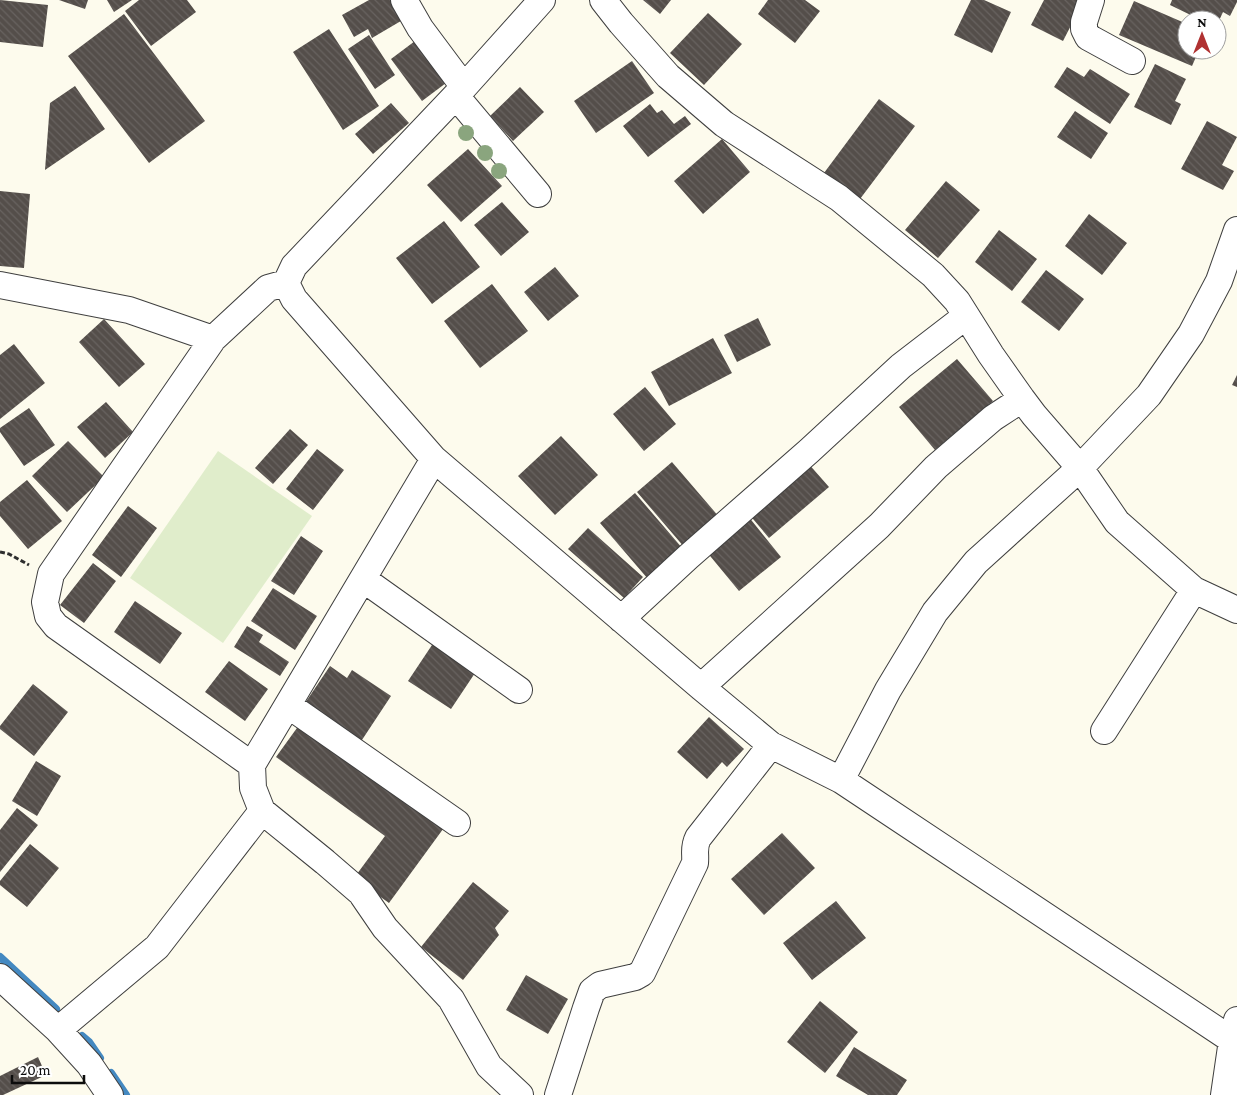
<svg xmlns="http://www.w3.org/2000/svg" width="1237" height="1095" viewBox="0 0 1237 1095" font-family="'Crimson Pro',serif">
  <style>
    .pitch { fill: #e0edcb }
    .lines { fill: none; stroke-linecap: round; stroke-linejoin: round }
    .stream { stroke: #4489c1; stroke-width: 8 }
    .building { fill: url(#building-back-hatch) }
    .minor-casing { stroke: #3f3f3f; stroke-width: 28 }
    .path { stroke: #2e2e2e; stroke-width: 3; stroke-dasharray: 5 2.5; stroke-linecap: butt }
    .minor { stroke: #fff; stroke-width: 26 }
    .tree { fill: #8aa57e }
  </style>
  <defs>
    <pattern id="building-back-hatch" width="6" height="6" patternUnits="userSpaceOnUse" patternTransform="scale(1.25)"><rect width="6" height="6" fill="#544e4a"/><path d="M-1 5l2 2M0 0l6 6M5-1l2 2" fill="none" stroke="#686360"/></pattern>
  </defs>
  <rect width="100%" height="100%" fill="#fdfbed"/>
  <path class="pitch" d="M218 451 312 516 223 643 130 578Z"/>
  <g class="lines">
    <path class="stream" d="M0 957 56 1009
      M82 1036 89 1042 100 1058
      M111 1073 126 1095"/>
  </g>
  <path class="building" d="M0 0 48 5 43 47 0 42Z
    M59 0H88L85 9Z
    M107 0H132L114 12Z
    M139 0H187L196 12 151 46 125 11Z
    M369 0H395L406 18 372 38 368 29 354 37 342 15Z
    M643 0H671L660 14Z
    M768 0H805L820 11 795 43 758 14Z
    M971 0H984L1011 12 992 53 954 35Z
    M1044 0H1079L1083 2 1063 41 1031 25Z
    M1172 0H1237V2L1230 16 1223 12 1217 25V20H1201L1170 5Z
    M1134 1 1187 24V50H1199L1192 66 1119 35Z
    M708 13 742 44 704 85 670 53Z
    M124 14 205 121 149 163 68 56Z
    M329 29 379 106 343 130 293 52Z
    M369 35 395 75 375 89 348 49Z
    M415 41 446 83 422 101 391 59Z
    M632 61 654 93 596 133 574 101Z
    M1155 64 1186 79 1175 101 1181 104 1171 125 1134 107Z
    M1067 67 1084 77 1090 69 1130 94 1110 124 1054 87Z
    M75 86 105 129 45 170 50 103Z
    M520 87 544 112 513 141 490 116Z
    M879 99 915 126 860 199 824 173Z
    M391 103 409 123 373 154 355 134Z
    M650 104 657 113 662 110 674 124 685 116 691 124 648 157 623 126Z
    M1075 111 1108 133 1091 159 1057 137Z
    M1207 121 1237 137 1222 165 1234 171 1223 190 1181 169Z
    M722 139 750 172 703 214 674 181Z
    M468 149 502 186 461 222 427 185Z
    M946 181 980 210 938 258 905 230Z
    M0 191 30 194 24 268 0 266Z
    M502 202 529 232 501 256 474 225Z
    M1089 214 1127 243 1102 275 1065 246Z
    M444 221 480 267 432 304 396 258Z
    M999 230 1037 259 1012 291 975 262Z
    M555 267 579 296 548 321 524 292Z
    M1046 270 1084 299 1059 331 1021 302Z
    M492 284 528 331 480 368 444 321Z
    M758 318 771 345 737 362 724 335Z
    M104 319 145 364 119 387 79 342Z
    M713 338 732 373 669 406 651 372Z
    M14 344 45 383 0 419V355Z
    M957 359 993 401 935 450 899 407Z
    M1237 375V387L1232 385Z
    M645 387 676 424 644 451 613 414Z
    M106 402 133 432 105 458 77 427Z
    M29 408 55 445 24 466 0 432V428Z
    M290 429 308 445 273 484 255 468Z
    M561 436 598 475 555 515 518 476Z
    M68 441 104 477 67 512 32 476Z
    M317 449 344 470 313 510 286 489Z
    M672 462 720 518 685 548 637 492Z
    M807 462 829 487 769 538 748 513Z
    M27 480 62 521 28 549 0 516V502Z
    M635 493 683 549 648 579 600 523Z
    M128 506 157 528 121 577 92 555Z
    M748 516 781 557 739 591 706 551Z
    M588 528 643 577 624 598 568 549Z
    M301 536 323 551 294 595 271 581Z
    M93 563 116 581 84 623 60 605Z
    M273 588 317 616 295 650 251 621Z
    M135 601 182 633 160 664 114 632Z
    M247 626 263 635 259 642 289 662 280 676 234 647Z
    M434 642 477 670 451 709 408 681Z
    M229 661 268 689 245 721 205 692Z
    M330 666 347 678 352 670 391 696 358 746 301 709Z
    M33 684 68 712 34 756 0 729V726Z
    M709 717 744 749 727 767 722 762 707 779 677 752Z
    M302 721 446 825 389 903 354 878 385 836 276 757Z
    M36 761 61 776 37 816 12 801Z
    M17 808 38 825 0 872V830Z
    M782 833 815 868 764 915 731 879Z
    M30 844 59 868 27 907 0 885V881Z
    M473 882 509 911 495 928 499 935 463 980 421 947Z
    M836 901 866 938 812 980 783 943Z
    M526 975 568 999 548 1034 506 1010Z
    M820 1001 858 1032 825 1073 787 1042Z
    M854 1047 907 1080 897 1095H868L836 1076Z
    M38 1057 46 1075 3 1095H0V1076Z"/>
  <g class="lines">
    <defs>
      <path id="minor" d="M404 0 420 28 464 87
        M603 0 621 23 668 76 724 124 839 198 933 275 957 301 991 355 1022 399 1034 415 1080 468 1117 522 1194 590 1237 610
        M1091 0 1084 22V29L1088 37 1132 61
        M456 96 538 194
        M286 283 294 299 434 459 701 687 771 745 841 780 1232 1040
        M0 285 129 310 213 339
        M363 579 519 690
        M621 619 688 557 809 451 901 366 966 316
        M701 687 879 526 936 467 993 418 1022 399
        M288 705 457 823
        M1104 731 1194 590
        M252 765 434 459
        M841 780 888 690 935 612 976 562 1080 468 1149 395 1191 334 1219 281 1237 230
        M0 977 58 1030 89 1064 110 1095
        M58 1030 157 947 262 811
        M520 1095 489 1066 451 999 385 928 361 893 325 862 262 811 253 788 252 765 56 626 48 616 45 602 51 574 213 339 268 288 286 283 294 266 464 87 542 0
        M558 1095 586 1008 592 991 600 985 635 977 642 973 695 863C696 853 693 848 698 838L771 745
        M1224 1095 1232 1040 1237 1020"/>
    </defs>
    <use href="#minor" class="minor-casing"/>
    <path class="path" d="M0 552 9 554 29 565"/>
    <use href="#minor" class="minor"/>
  </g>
  <g class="tree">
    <circle cx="466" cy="133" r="8"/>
    <circle cx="485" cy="153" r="8"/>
    <circle cx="499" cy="171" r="8"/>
  </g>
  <g transform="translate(1202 35)"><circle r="24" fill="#ffffff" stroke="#9e9e9e"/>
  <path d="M0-4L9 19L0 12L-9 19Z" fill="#b03131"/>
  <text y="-8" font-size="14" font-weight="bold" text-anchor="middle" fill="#0c0c0c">N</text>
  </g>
  <path d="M12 1075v8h72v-8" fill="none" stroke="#0c0c0c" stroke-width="2.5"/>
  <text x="20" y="1075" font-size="15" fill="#0c0c0c" stroke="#ffffff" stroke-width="4" paint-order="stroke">20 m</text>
</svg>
